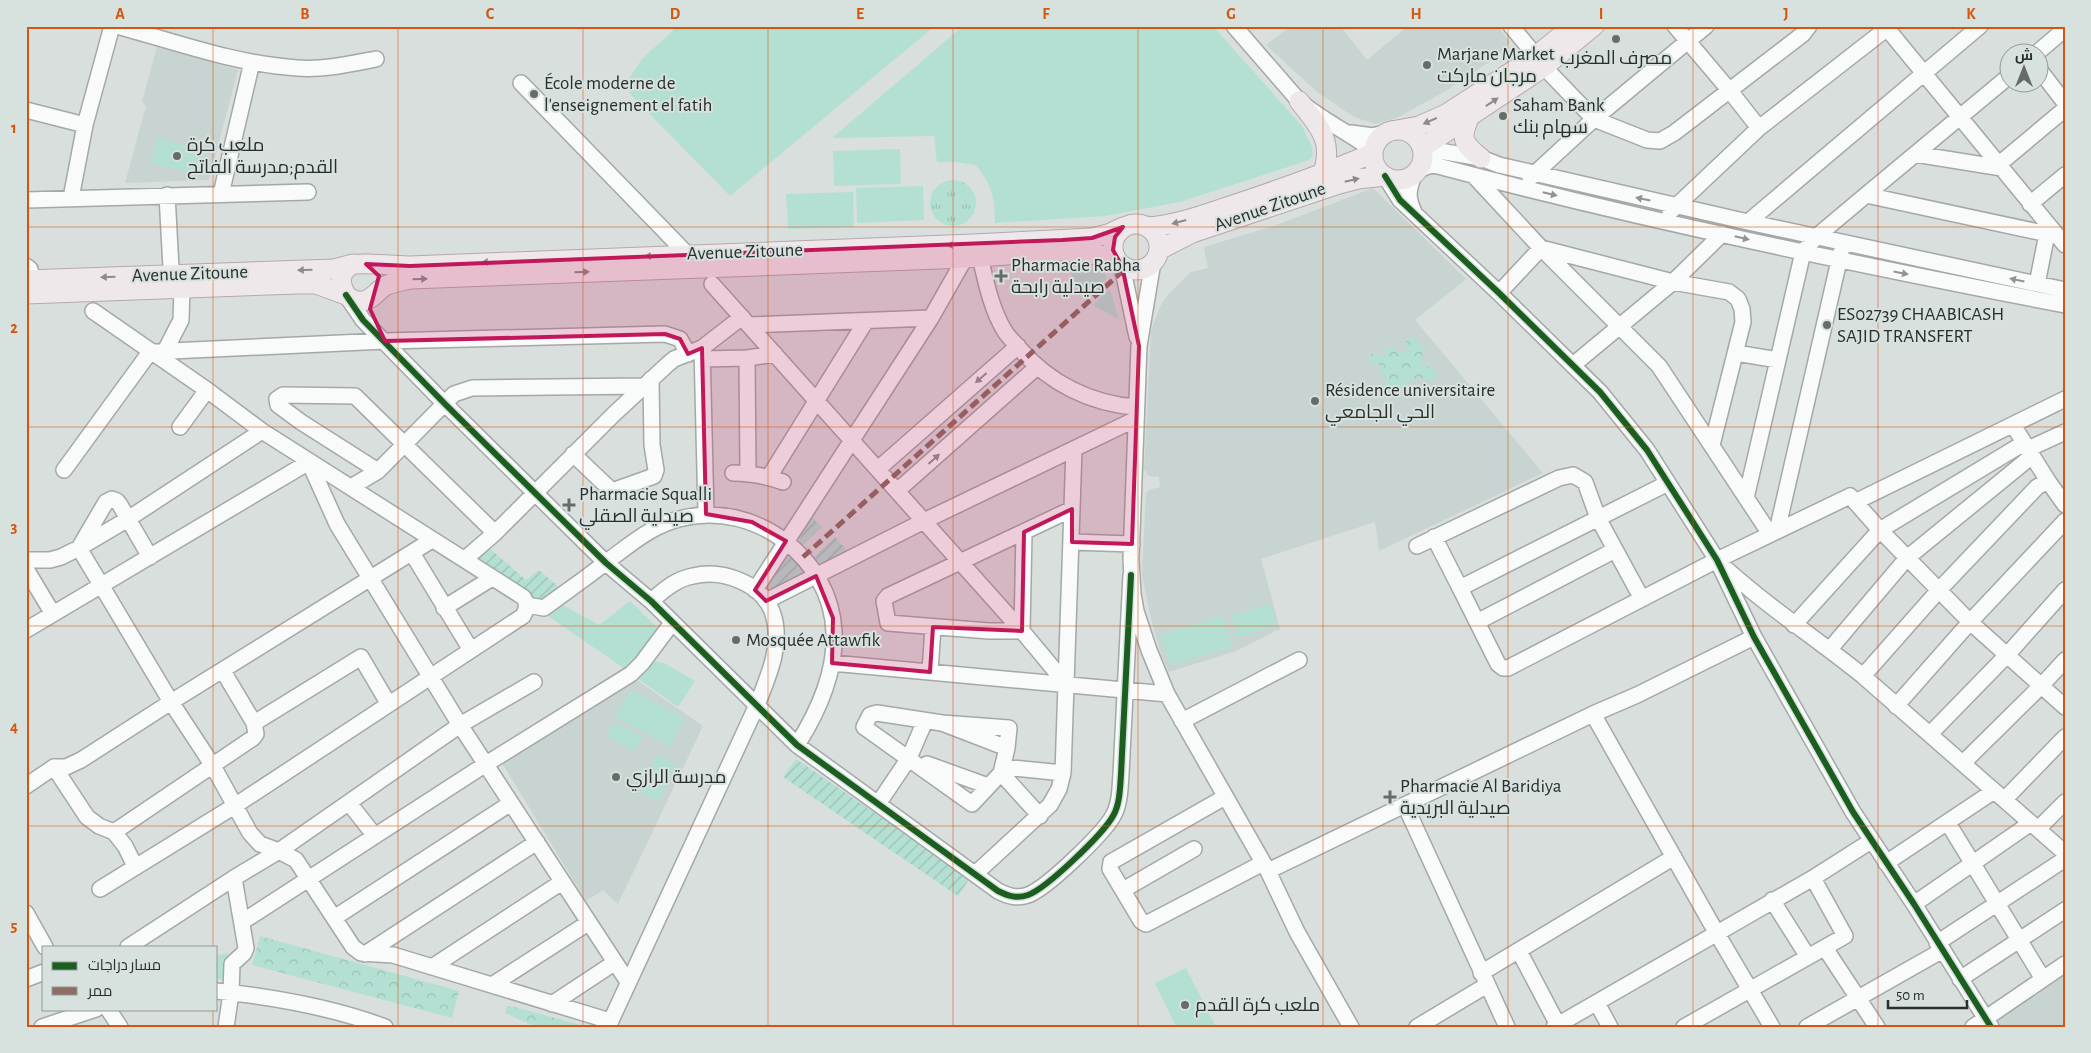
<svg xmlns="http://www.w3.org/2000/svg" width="2091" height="1053" viewBox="0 0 2091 1053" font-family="'Alegreya Sans',Cairo,sans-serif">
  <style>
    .built { fill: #c7d4d1 }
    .grass { fill: #b4e0d4 }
    .forest { fill: url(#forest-crowns) }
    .park { fill: url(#park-tufts) }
    .garden { fill: url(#garden-furrows) }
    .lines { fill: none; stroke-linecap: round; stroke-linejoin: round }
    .minor-casing { stroke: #a4a8a7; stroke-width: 18 }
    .major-casing { stroke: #b4a9ad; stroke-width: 21 }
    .minor { stroke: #f9fafa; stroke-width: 15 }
    .major { stroke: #efe8eb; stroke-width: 19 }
    .quiet { stroke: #8d6e63; stroke-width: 5; stroke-dasharray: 10 5; stroke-linecap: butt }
    .cycleway-casing { stroke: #d7e1de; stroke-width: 9 }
    .cycleway { stroke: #1b5e20; stroke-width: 6 }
    .oneway { fill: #8c8b8c }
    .oneway2 { fill: #929494 }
    .marked { fill: #c2185b; fill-opacity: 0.2; stroke: #c2185b; stroke-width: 4; stroke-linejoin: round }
    .grid { fill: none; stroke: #d5550f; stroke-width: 1; stroke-opacity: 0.55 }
    .poi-dot { fill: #676c6b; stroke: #d7e1de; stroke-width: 2 }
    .labels { text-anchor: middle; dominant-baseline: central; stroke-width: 4; stroke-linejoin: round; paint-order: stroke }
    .poi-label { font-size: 19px; fill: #2a2e2d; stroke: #d7e1de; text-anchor: start }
    .street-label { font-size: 19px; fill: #2a2e2d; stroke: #d7e1de }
    .neatline { fill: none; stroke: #d5550f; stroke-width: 2 }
    .grid-label { font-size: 16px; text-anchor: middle; font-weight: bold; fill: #d5550f }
  </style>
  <defs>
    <pattern id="forest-crowns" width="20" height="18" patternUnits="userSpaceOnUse" patternTransform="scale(1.25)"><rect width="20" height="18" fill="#b4e0d4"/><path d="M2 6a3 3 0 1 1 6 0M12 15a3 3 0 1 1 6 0" fill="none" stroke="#9bc0b6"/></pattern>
    <pattern id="park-tufts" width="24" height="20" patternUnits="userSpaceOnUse" patternTransform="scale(1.25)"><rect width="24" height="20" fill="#b4e0d4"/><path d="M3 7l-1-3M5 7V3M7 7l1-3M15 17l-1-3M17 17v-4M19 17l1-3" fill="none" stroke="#9bc0b6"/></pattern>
    <pattern id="garden-furrows" width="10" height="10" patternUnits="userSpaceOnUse" patternTransform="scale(1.25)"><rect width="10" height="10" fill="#b4e0d4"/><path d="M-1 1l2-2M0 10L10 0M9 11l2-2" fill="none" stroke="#9bc0b6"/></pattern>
  </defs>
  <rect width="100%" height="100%" fill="#d9dfdd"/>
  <path class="built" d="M1291 26H1340L1367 60 1408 26H1497L1510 42 1498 56 1447 90 1399 117 1375 124 1354 117 1317 92 1266 45Z
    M157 47 238 70 209 180 125 183 146 106 142 102Z
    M1373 188 1466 279 1415 320 1543 473 1379 551 1375 522 1261 559 1280 629 1236 651 1169 672 1161 654 1151 619 1142 574 1146 494 1149 490 1160 487 1159 477 1149 476 1144 469 1151 332 1154 322 1162 303 1168 295 1191 272 1208 268 1204 247 1274 226Z
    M638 681 703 726 618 904 603 890 586 901 502 763Z
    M2065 971V1027H2000L1995 1019Z"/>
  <path class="grass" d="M678 26H935L730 196 629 93 628 80 642 59Z
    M963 26H1213L1302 126 1312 147 1313 156 1309 160 1180 202 1105 216 995 223C994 196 993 187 976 165L954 162H937L934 136 832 138Z
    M157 138 204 150 198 174 151 163Z
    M900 149 901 184 834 186 833 151Z
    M923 186 924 220 857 223 856 188Z
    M853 192 854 227 788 229 786 194Z
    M1102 268 1107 278 1084 298 1070 271Z
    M1110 289 1119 320 1093 305Z
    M630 601 660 630 643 651 625 669 545 614 559 603 599 625Z
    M1271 604 1277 626 1237 637 1231 615Z
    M1223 616 1232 647 1170 665 1161 634Z
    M652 661 664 663 695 681 678 707 638 679Z
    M630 690 684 718 670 746 615 717Z
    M614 722 643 737 635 751 606 736Z
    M657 755 676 764 658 801 639 792Z
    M227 953 225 980 216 979V956Z
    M1186 968 1216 1027H1176L1155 983Z"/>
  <path class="forest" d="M1409 338 1417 339C1425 347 1424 351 1421 361L1438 374 1436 379C1428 382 1424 381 1418 375L1414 381 1404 382 1402 392C1393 393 1388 393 1385 383L1387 377 1381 374 1379 369 1381 365 1370 363 1369 359 1371 354 1385 355V349L1388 346 1396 349 1397 352H1404L1407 349 1405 343Z
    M260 936 459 991 452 1018 252 965Z
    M507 1006H511L588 1027H536L505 1013Z"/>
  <path class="park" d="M930 203a23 23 0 1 1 46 0a23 23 0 1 1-46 0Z"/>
  <path class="garden" d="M812 517 822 527 803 545 799 540Z
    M835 537 848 551 821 564 814 557Z
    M488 547 526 580 537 571H540L558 586V589L540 602 477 561V558Z
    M787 554 793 558 805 574 772 589 768 586Z
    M796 759 970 878 958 896 783 777Z"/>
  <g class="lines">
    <defs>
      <path id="minor" d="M117 26C176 42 236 64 297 68 324 70 350 64 376 59
        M1234 26 1299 101C1322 120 1349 133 1374 151
        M1511 26 1536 56
        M1675 26 1730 91 1759 128
        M1885 26 2065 245
        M2038 52 2065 29
        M1544 67 1594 119 1647 140 1660 141 1674 133 1803 34 1809 26
        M2038 68 2065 103
        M521 83 687 254
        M26 110 85 125
        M1351 133 1373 136 1388 132
        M1422 148 1481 158 1499 165 1748 222 2065 290
        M1915 154 2002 168
        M1998 165 2065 109
        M1418 170 1431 165 1438 166C1645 221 1855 264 2065 305
        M1385 176 1400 200 1499 293 1600 392 1647 450 1717 560 1754 637 1853 812 1914 904 1991 1027
        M1474 176 1541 248 1659 366 1770 534
        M1530 178 1594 119 1706 26
        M221 194 252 62
        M167 195 172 286
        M1866 195 2057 236
        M71 198 85 125 112 26
        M26 200 308 192
        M2030 204 2065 175
        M1414 212C1406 195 1409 189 1415 172
        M1670 212 1759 128 1890 26
        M1748 222 1980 26
        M980 257C986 282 991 308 1004 330 1008 337 1014 342 1019 348 1049 383 1091 404 1136 407
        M1153 262 1139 346 1131 559 1133 594 1136 611 1149 650 1167 694 1268 871 1297 932 1351 1027
        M26 266 30 269 31 280
        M1122 266 1137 337
        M712 284 1022 631 1067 685
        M2037 284 2047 234
        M1499 293 1541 248 1673 282 1729 292 1738 299 1742 309 1743 322 1712 445
        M346 295 363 320 445 404 606 563 651 601 797 745 998 891C1008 896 1017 899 1028 895 1047 888 1103 834 1113 816 1120 804 1120 788 1121 774L1131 575
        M93 311 207 390 262 431 523 597C528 603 527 609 523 616L236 805 100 889
        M749 325 931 318
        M702 348 706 514
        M165 351 181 320 182 288
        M1736 353 1778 360
        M747 358 748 473
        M702 359 747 358 775 354
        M1573 365 1673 282 1722 234
        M2013 425 2048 481
        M180 427 207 390
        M2028 449 2065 432
        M573 454 612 491 654 476 656 470 652 445 651 379
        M878 469 1018 346
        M64 470 150 352 385 341 665 334 680 339 688 354
        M378 471 301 422 278 405 277 399 283 395 355 396 495 533
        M733 473C751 473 766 476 783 482
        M769 477 866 321
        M1668 483 1460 588 1498 664 1503 668H1508L1717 560 1850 496 1880 530 1970 622 2065 707
        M351 487 378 471 454 394 472 388 644 386
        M897 491 1037 367
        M1746 498 1803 252 1816 237 1866 195 2008 77
        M1855 502 2065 399
        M1777 531 1841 252
        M1024 532 1022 631H989L888 623 884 601 888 596 1072 509
        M1434 537 1460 588
        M1072 542 1132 544
        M1417 546 1559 478 1573 475 1585 482 1598 518 1642 599
        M412 553 471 650
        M150 557 120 505 117 501 112 499 106 502 79 548 171 702 213 766 250 833 260 844 279 851 460 725 534 682
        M465 559 495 533 614 414 668 364 674 359 702 348 742 317
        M26 560H50L61 557 79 548 128 519 262 431
        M1722 565C1766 606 1816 638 1863 676L2065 853
        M26 569 53 614
        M755 590 931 318 965 258
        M766 601 924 521 1136 419
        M527 605 544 608C564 593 585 579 605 563 630 545 651 525 683 518 754 501 831 557 834 632 836 672 818 712 797 745
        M444 608 492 578
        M1477 622 1615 550
        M1794 625 1880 530 2024 443
        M26 630 309 462 337 524 460 725 628 982
        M1830 649 1907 558 2032 456
        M832 663 1167 694
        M930 672 933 627
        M1863 676 1939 590 2037 487 2048 481 2065 505
        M1896 706 1970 622 2065 521
        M1593 714 1716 932 1772 1027
        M1182 721 1299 660
        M254 723 361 657 388 703
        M942 723 1009 728 1007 748 1001 773 972 804 864 727 870 715 877 713 942 723 1007 748
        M1930 734 2008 654 2065 590
        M1963 763 2042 685 2065 660
        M927 764 988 786
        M54 767 87 817 99 826 114 832 125 846 135 866
        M1003 767 1063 773
        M1001 773 1040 816
        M26 786 54 767H66L81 760 171 702 432 540
        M1225 797 1111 862 1110 869 1141 921 1146 924 1263 863
        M2005 799 2065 737
        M349 803 375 836
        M878 804 909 758 925 721
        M1405 805 1507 1027
        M1948 823 2043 979
        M2038 829 2065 802
        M114 832 253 738 256 734 254 723 223 671
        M1886 863 1994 791
        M1268 871 1593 714 1637 695 1754 637
        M975 874 1050 805 1059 789 1063 773 1074 449
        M1123 890 1194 849
        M1772 900 1808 957
        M1914 904 2031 823
        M26 913 45 947
        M334 918 511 803
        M242 922 486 764 631 674 642 663 672 623
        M1937 943 2065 859
        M128 947 234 878 279 851 296 860 353 947 361 953 393 955 610 1021
        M1825 948 1877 1027
        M1519 951 1559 1027
        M365 954 537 842
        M432 967 562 882
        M1481 973 1674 857
        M26 979 44 972
        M1960 979 2065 910
        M492 985 588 923
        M216 991C274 997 331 1007 385 1027
        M1597 1003 1610 1027
        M552 1004 614 963
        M108 1009 120 1027
        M42 1027 96 1009
        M226 1027 231 993 232 964 244 953 246 948 234 878
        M608 1027 757 705C768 677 783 645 773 614 763 583 722 569 693 576 676 579 664 590 651 601
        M1417 1027 1487 985
        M1554 1027 1813 878 1871 841
        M1684 1027 1845 936 1813 878
        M1807 1027 1943 950
        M1973 1027 2065 964"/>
      <path id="major" d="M1299 101C1319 126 1335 142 1322 175
        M1470 116C1460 138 1462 143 1481 158
        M1397 130 1419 126 1446 114 1536 56 1573 26
        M1373 155a25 25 0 1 1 50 0a25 25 0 1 1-50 0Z
        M1422 148 1544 67 1594 26
        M1113 247a23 23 0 1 1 46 0a23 23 0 1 1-46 0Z
        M1148 227C1177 225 1205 214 1233 205 1281 189 1327 173 1373 153
        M1159 250 1192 233 1339 184 1358 179 1385 176
        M1115 257 1062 251 965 258 411 279C402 281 393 282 385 286 377 291 372 300 363 301 342 304 333 273 352 265 359 262 399 266 410 266L973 244 1092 238 1108 234 1123 227
        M26 280 334 269 353 264
        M26 294 298 284H316L346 295"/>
    </defs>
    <use href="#minor" class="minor-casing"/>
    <use href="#major" class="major-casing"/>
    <use href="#minor" class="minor"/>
    <use href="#major" class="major"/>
    <path class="quiet" d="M803 557 1123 271"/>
    <defs>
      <path id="cycleway" d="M1385 176 1400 200 1499 293 1600 392 1647 450 1717 560 1754 637 1853 812 1914 904 1991 1027
        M346 295 363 320 445 404 606 563 651 601 797 745 998 891C1008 896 1017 899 1028 895 1047 888 1103 834 1113 816 1120 804 1120 788 1121 774L1131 575"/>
    </defs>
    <use href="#cycleway" class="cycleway-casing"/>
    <use href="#cycleway" class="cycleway"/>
  </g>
  <defs><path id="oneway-solid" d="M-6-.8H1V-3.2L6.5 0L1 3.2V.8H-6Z" transform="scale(1.25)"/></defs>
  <g class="oneway">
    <use href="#oneway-solid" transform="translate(1492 102) rotate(-34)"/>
    <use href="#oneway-solid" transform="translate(1430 121) rotate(156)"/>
    <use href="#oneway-solid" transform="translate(1352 180) rotate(-13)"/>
    <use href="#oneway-solid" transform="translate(1179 222) rotate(165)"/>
    <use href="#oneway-solid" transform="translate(954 245) rotate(178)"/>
    <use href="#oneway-solid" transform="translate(652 256) rotate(178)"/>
    <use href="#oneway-solid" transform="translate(489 262) rotate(178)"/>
    <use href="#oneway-solid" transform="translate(305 270) rotate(178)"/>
    <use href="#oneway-solid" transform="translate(582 272) rotate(-2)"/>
    <use href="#oneway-solid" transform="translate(108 277) rotate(178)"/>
    <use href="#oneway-solid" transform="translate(420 279) rotate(-2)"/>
  </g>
  <g class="oneway2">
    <use href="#oneway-solid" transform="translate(1550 194) rotate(13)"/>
    <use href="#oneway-solid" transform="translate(1643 199) rotate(-168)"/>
    <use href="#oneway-solid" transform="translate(1742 238) rotate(13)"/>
    <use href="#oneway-solid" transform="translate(1901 273) rotate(11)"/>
    <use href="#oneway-solid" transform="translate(2017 280) rotate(-168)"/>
    <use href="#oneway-solid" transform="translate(981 378) rotate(139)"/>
    <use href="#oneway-solid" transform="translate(934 459) rotate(-42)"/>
  </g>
  <path class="marked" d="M1123 227 1115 237 1113 250 1122 266 1139 346 1132 544 1072 542V509L1024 532 1022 631 933 627 930 672 832 663 833 618 816 576 766 601 755 590 786 541 752 522 706 514 702 348 688 354 680 339 665 334 385 341 370 309 379 276 366 264 410 266 1062 240 1092 238Z"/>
  <path class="grid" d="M213 26V947M398 26V1027M583 26V1027M768 26V1027M953 26V1027M1138 26V1027M1323 26V1027M1508 26V1027M1693 26V1027M1878 26V1027M26 227H2065M26 427H2065M26 626H2065M26 826H2065M213 1009V1027"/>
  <g class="poi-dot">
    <circle cx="1616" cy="39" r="5"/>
    <circle cx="1427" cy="65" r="5"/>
    <circle cx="534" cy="94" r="5"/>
    <circle cx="1503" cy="116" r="5"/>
    <circle cx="177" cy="156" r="5"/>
    <path d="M998.5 268.5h5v5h5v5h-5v5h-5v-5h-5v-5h5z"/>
    <circle cx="1827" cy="325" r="5"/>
    <circle cx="1315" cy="401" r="5"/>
    <path d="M566.5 497.5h5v5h5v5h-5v5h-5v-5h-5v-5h5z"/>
    <circle cx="736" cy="640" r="5"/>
    <circle cx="616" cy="777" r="5"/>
    <path d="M1387.5 789.5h5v5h5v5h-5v5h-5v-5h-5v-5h5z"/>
    <circle cx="1185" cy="1005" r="5"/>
  </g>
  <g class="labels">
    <g class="poi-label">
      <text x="1437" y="54">Marjane Market<tspan x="1437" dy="22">مرجان ماركت</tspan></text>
      <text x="1616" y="58" text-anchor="middle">مصرف المغرب</text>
      <text x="544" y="83">École moderne de<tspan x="544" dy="22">l'enseignement el fatih</tspan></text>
      <text x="1513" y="105">Saham Bank<tspan x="1513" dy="22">سهام بنك</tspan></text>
      <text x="187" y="145">ملعب كرة<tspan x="187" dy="22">القدم;مدرسة الفاتح</tspan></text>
      <text x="1011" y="265">Pharmacie Rabha<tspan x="1011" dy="22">صيدلية رابحة</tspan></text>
      <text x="1837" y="314">ES02739 CHAABICASH<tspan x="1837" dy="22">SAJID TRANSFERT</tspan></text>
      <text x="1325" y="390">Résidence universitaire<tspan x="1325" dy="22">الحي الجامعي</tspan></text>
      <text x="579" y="494">Pharmacie Squalli<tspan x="579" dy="22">صيدلية الصقلي</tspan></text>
      <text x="746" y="640">Mosquée Attawfik</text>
      <text x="626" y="777">مدرسة الرازي</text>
      <text x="1400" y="786">Pharmacie Al Baridiya<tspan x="1400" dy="22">صيدلية البريدية</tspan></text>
      <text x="1195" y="1005">ملعب كرة القدم</text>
    </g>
    <g class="street-label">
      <text transform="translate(1270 207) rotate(-19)">Avenue Zitoune</text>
      <text transform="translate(745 252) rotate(-2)">Avenue Zitoune</text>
      <text transform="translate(190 274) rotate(-2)">Avenue Zitoune</text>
    </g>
  </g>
  <rect width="2091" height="1053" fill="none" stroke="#d7e1de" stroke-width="55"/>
  <rect x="42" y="946" width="175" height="65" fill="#d7e1de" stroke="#929997"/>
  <rect x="52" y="962" width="25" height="8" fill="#1b5e20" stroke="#929997"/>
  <text x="88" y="970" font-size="15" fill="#2a2e2d">مسار دراجات</text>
  <rect x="52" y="987" width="25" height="8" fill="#8d6e63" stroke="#929997"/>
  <text x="88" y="996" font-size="15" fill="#2a2e2d">ممر</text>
  <g transform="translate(2024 68)"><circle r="24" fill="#d7e1de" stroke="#929997"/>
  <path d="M0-4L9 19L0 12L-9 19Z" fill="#676c6b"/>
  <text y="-8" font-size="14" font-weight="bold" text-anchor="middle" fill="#2a2e2d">ش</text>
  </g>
  <path d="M1888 1000v8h79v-8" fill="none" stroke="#2a2e2d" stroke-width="2.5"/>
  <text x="1896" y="1000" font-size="15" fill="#2a2e2d" stroke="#d7e1de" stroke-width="4" paint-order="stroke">50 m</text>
  <rect x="28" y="28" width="2036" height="998" class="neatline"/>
  <g class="grid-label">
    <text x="120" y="19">A</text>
    <text x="305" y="19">B</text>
    <text x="490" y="19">C</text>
    <text x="675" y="19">D</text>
    <text x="860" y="19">E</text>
    <text x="1046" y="19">F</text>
    <text x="1231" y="19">G</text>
    <text x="1416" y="19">H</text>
    <text x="1601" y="19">I</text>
    <text x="1786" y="19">J</text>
    <text x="1971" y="19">K</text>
    <text x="14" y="133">1</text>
    <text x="14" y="333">2</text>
    <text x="14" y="532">3</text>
    <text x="14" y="732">4</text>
    <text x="14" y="931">5</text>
  </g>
</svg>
